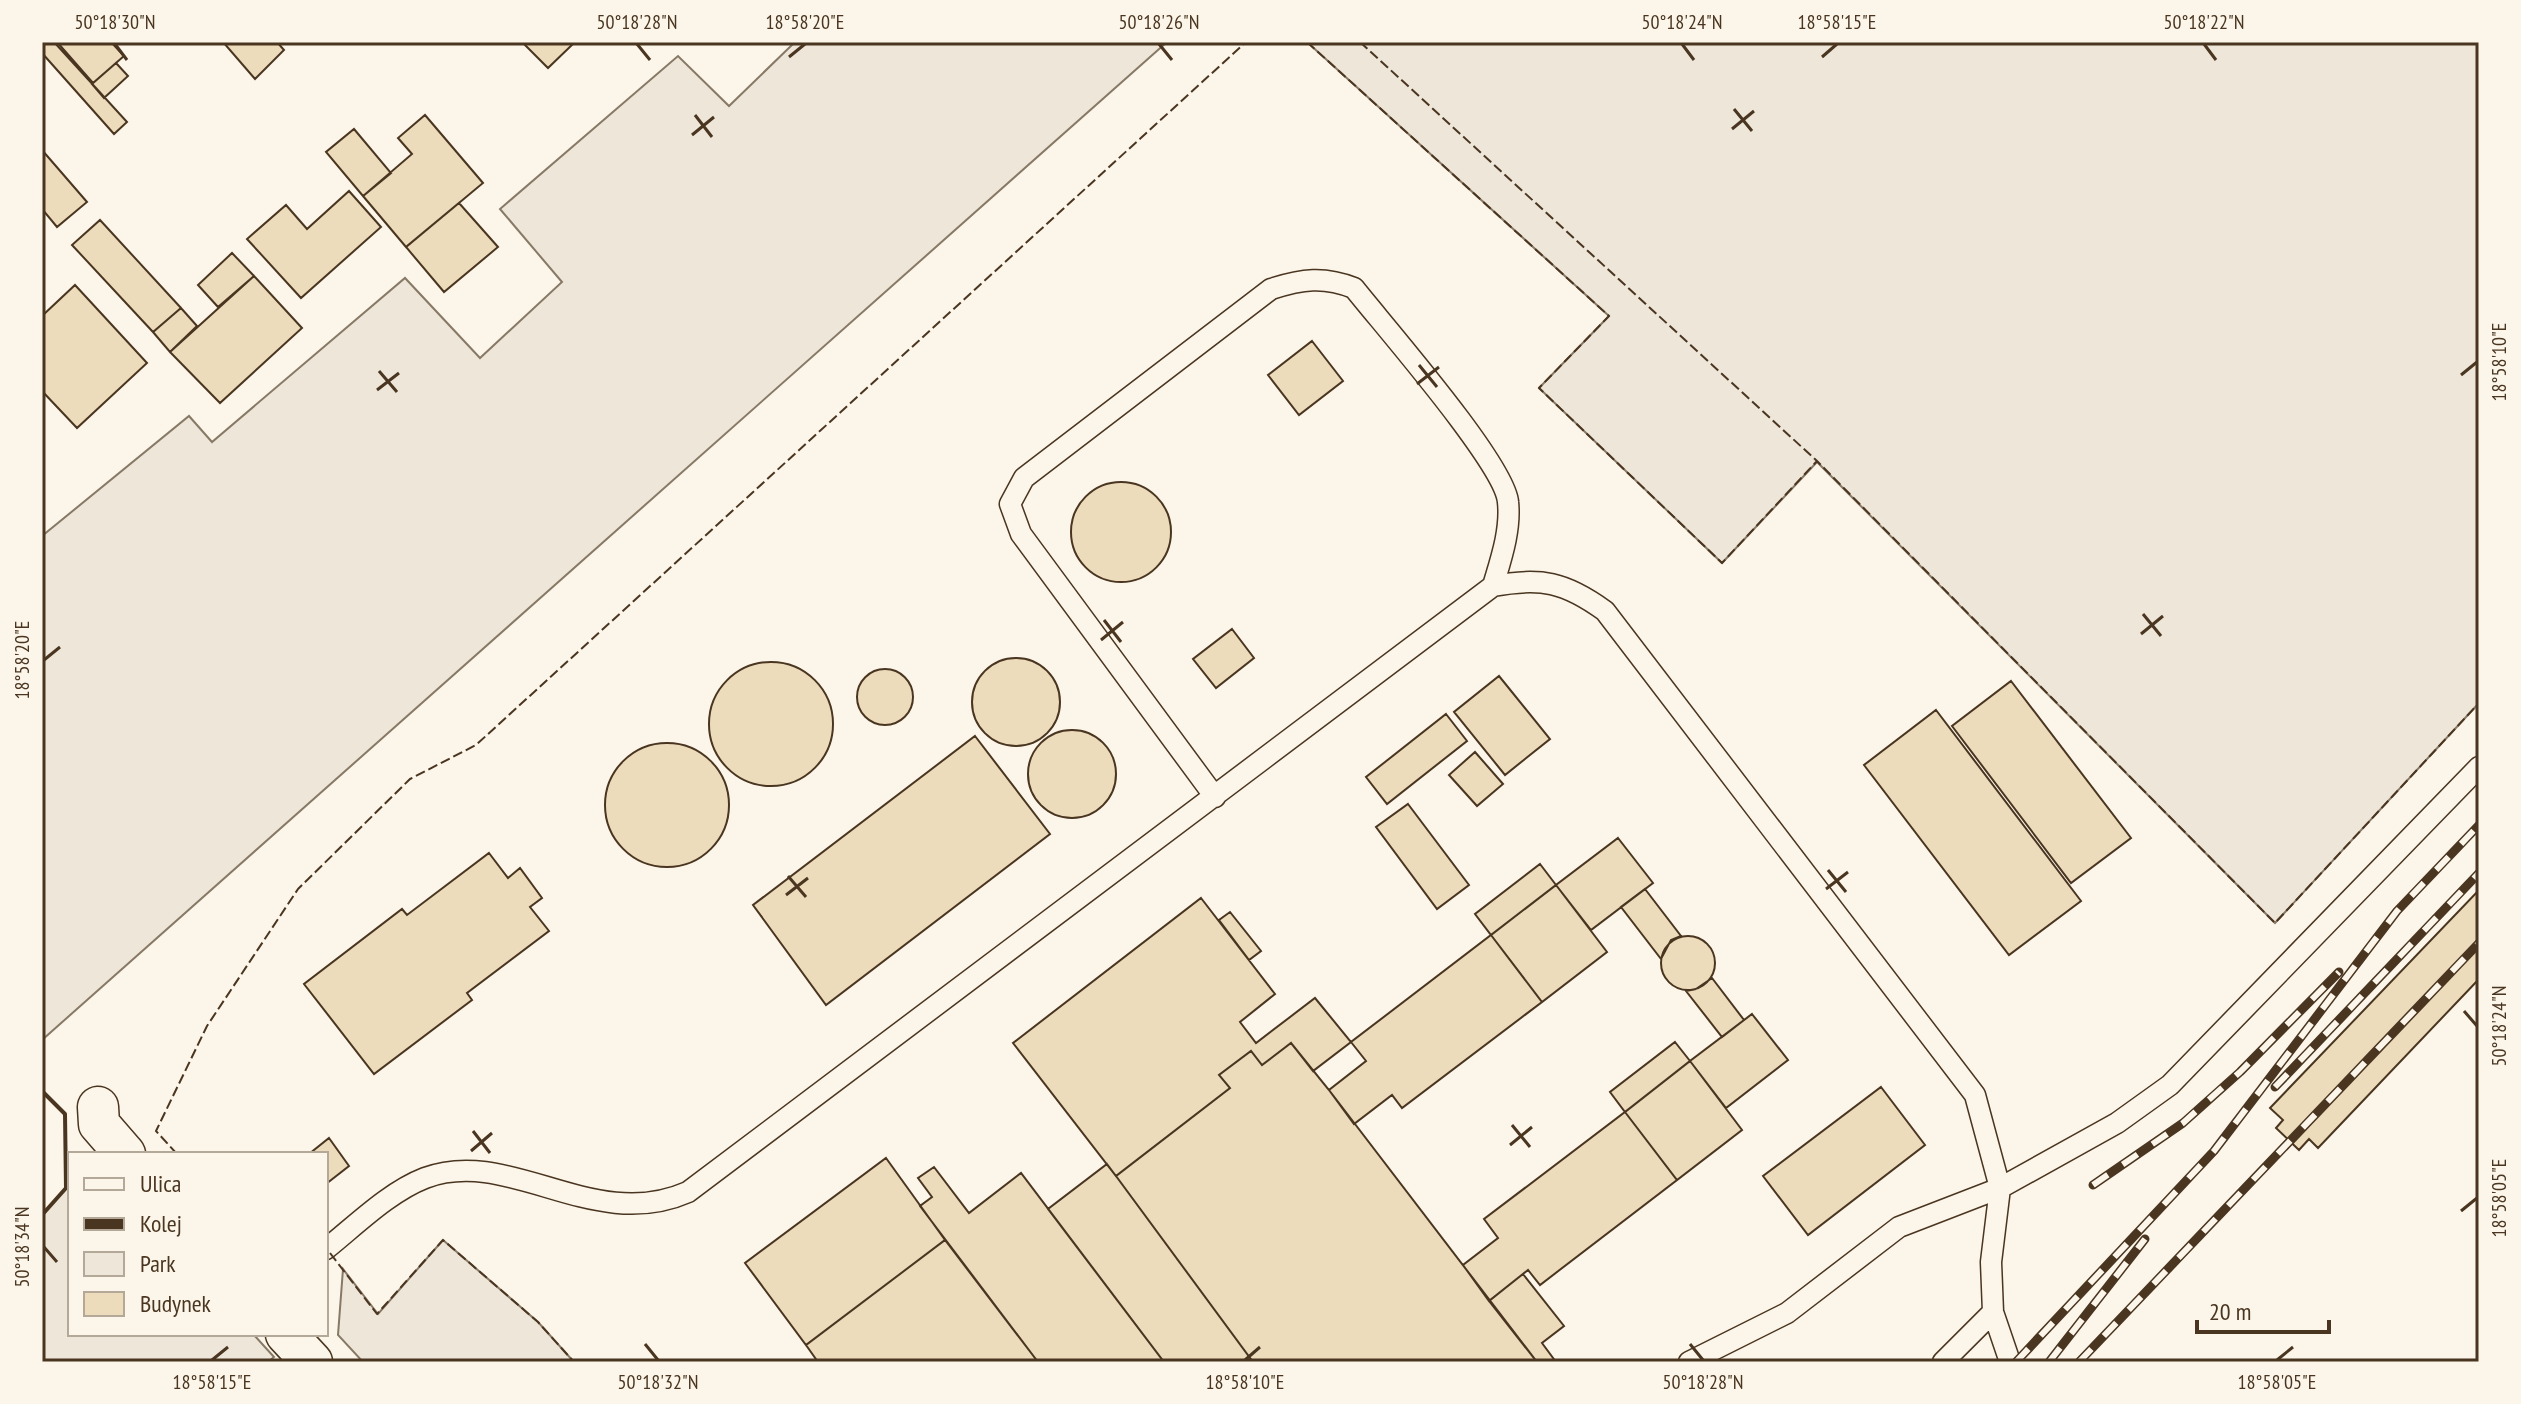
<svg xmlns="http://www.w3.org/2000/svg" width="2521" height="1404" viewBox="0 0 2521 1404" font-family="'PT Sans Narrow',sans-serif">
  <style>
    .green { fill: #ede6d9; stroke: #887966; stroke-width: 2 }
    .building { fill: #ecdcbc; stroke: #4a3520; stroke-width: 2 }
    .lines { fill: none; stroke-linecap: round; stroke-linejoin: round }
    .service-casing { stroke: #4a3520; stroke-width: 23 }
    .minor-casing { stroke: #4a3520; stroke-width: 43 }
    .service { stroke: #fbf6e9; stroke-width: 20 }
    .minor { stroke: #fbf6e9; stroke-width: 40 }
    .rail-casing { stroke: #4a3520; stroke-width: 9 }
    .rail { stroke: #fbf6e9; stroke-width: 6; stroke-dasharray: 18; stroke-linecap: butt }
    .fence { stroke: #4a3520; stroke-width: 2; stroke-dasharray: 10 4; stroke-linecap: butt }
    .wall { stroke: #4a3520; stroke-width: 4 }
    .ticks { fill: none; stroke: #4a3520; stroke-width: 3 }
    .neatline { fill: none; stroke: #4a3520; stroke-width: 3 }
    .ticks-label { font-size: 20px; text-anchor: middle; fill: #4a3520 }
  </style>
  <rect width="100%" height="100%" fill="#fbf6e9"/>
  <path class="green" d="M795 42H1167L42 1040V536L189 416 212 442 405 278 480 358 562 282 500 209 678 56 729 106Z
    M1307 42H2479V703L2275 923 1817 462 1722 563 1539 388 1609 316Z
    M66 1188H70V1334H253L274 1357 268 1362H47L42 1357V1215Z
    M443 1240 538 1322 574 1362H363L338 1335 343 1269 378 1314Z"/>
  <path class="building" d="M42 42H54L127 122 114 134 42 53Z
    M57 42H111L124 56 93 83Z
    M223 42H277L284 50 255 79Z
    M522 42H575L548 68Z
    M116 63 128 76 104 98 92 84Z
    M425 115 483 183 406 247 363 196 412 154 398 138Z
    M354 129 391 173 363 196 326 152Z
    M42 150 87 202 57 227 42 209Z
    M349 191 381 227 301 298 247 239 286 205 307 229Z
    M459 203 498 247 444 292 406 247Z
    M100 220 181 308 153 332 72 245Z
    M232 253 254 276 218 307 198 285Z
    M254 276 302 328 220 403 170 352Z
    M75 285 147 363 77 428 42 391V316Z
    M181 308 197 326 170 352 153 332Z
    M1312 341 1343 381 1299 415 1268 375Z
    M1071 532a50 50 0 1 1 100 0a50 50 0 1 1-100 0Z
    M1232 629 1254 658 1216 688 1193 659Z
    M972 702a44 44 0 1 1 88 0a44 44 0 1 1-88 0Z
    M709 724a62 62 0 1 1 124 0a62 62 0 1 1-124 0Z
    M857 697a28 28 0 1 1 56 0a28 28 0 1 1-56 0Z
    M1499 676 1550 739 1505 775 1454 712Z
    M2011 681 2131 838 2071 883 1952 726Z
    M1936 710 2081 901 2009 955 1864 765Z
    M1446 714 1467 741 1387 804 1366 777Z
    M1028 774a44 44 0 1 1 88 0a44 44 0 1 1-88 0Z
    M975 736 1050 834 826 1005 753 905Z
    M605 805a62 62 0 1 1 124 0a62 62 0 1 1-124 0Z
    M1475 752 1503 784 1477 806 1449 775Z
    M1408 804 1469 885 1437 909 1376 827Z
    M1618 838 1653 883 1591 930 1556 885Z
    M489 853 508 878 520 868 542 898 530 907 549 931 467 993 472 1000 374 1074 304 984 402 909 407 915Z
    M1540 864 1556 885 1491 935 1475 914Z
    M1556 885 1607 952 1542 1002 1491 935Z
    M1645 889 1681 936 1671 940 1661 959 1621 907Z
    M2479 890V979L2318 1148 2309 1139 2299 1150 2276 1128 2283 1120 2270 1108Z
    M1201 898 1275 994 1240 1022 1256 1043 1315 998 1351 1042 1313 1071 1291 1043 1262 1065 1251 1051 1219 1075 1230 1088 1116 1176 1013 1043Z
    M1230 912 1261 951 1249 960 1219 920Z
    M1491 935 1542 1002 1402 1108 1392 1095 1354 1124 1329 1090 1366 1061 1351 1042Z
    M1661 963a27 27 0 1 1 54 0a27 27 0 1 1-54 0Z
    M1712 978 1744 1020 1722 1037 1686 991 1696 989Z
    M1752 1014 1788 1060 1726 1108 1690 1061Z
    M1675 1042 1690 1061 1625 1112 1610 1092Z
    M1291 1043 1329 1090 1537 1362H1253L1116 1176 1230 1088 1219 1075 1251 1051 1262 1065Z
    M1690 1061 1742 1130 1677 1180 1625 1112Z
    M1881 1087 1925 1145 1808 1235 1763 1176Z
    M1625 1112 1677 1180 1540 1285 1528 1270 1489 1301 1463 1265 1498 1238 1484 1219Z
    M329 1138 349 1166 326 1184V1154H309Z
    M886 1158 945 1240 806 1345 745 1263Z
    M1107 1164 1116 1176 1253 1362H1164L1048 1209Z
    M934 1167 969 1213 1021 1173 1164 1362H1038L920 1206 932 1197 918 1178Z
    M945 1240 1038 1362H818L806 1345Z
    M1523 1274 1564 1326 1542 1343 1556 1362H1537L1489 1301Z"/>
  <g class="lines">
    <defs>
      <path id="service" d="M1215 797 1021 534 1010 504 1024 478 1271 289C1302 279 1324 276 1354 288 1384 326 1505 464 1508 502 1511 530 1501 559 1493 586 1541 577 1565 582 1605 611L1975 1095 2000 1188 1991 1262 1993 1312 1943 1362
        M326 1249C356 1225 389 1192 425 1178 510 1146 593 1234 688 1192L1493 586
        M1993 1312 2010 1362
        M1689 1362 1787 1313 1899 1227 2000 1188 2117 1123 2170 1085 2479 767"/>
      <path id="minor" d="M98 1107 99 1124 125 1154
        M286 1334 312 1362"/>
    </defs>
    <use href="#service" class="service-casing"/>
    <use href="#minor" class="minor-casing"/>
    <use href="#service" class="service"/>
    <use href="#minor" class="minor"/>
    <defs>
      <path id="rail" d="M2275 1087 2479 873
        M2093 1185 2183 1123 2240 1072 2339 972
        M2016 1362 2214 1151 2397 911 2479 825
        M2049 1362 2145 1239
        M2079 1362 2479 943"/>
    </defs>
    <use href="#rail" class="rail-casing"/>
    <use href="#rail" class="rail"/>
    <path class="fence" d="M1307 42 1609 316 1539 388 1722 563 1817 461 2275 923 2479 703
      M1360 42 1817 461
      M177 1154 156 1131 207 1026 298 889 410 779 476 745 1246 42
      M330 1253 377 1314 443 1240 538 1322 574 1362"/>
    <path class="wall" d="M42 1091 65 1114 66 1188 42 1215"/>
  </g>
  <path class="ticks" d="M115 44 127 60M637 44 650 60M1159 44 1172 60M1682 44 1694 60M2204 44 2216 60M789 57 805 44M1822 57 1837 44M1734 109 1752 131M695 115 712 137M1732 129 1754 111M692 135 714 117M1419 365 1437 387M379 371 397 392M2461 375 2477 362M1417 384 1439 367M377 390 399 373M2143 614 2161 636M1104 620 1121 642M2141 634 2163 616M1101 640 1123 622M44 660 60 647M1828 870 1846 892M788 876 806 897M1826 889 1848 872M786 895 808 878M2464 1011 2477 1026M1512 1125 1530 1147M473 1131 490 1153M1510 1145 1532 1127M471 1151 492 1133M2461 1211 2477 1198M44 1247 57 1262M645 1344 658 1360M1690 1344 1703 1360M212 1360 228 1347M1245 1360 1260 1347M2277 1360 2293 1347"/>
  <rect width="2521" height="1404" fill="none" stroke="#fbf6e9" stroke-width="88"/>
  <rect x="68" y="1152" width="260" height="184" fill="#fbf6e9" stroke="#b4a999" stroke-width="2"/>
  <rect x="84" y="1178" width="40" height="12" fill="#fbf6e9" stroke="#b4a999" stroke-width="2"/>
  <text x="140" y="1192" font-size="24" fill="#4a3520">Ulica</text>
  <rect x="84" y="1218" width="40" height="12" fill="#4a3520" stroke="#b4a999" stroke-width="2"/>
  <text x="140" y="1232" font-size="24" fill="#4a3520">Kolej</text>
  <rect x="84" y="1252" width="40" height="24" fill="#ede6d9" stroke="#b4a999" stroke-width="2"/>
  <text x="140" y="1272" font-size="24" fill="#4a3520">Park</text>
  <rect x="84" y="1292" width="40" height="24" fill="#ecdcbc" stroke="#b4a999" stroke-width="2"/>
  <text x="140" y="1312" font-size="24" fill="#4a3520">Budynek</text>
  <path d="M2197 1320v12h132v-12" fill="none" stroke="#4a3520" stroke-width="4"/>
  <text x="2209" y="1320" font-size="24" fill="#4a3520" stroke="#fbf6e9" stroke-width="6" paint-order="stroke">20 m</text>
  <rect x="44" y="44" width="2433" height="1316" class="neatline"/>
  <g class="ticks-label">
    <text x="115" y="29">50°18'30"N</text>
    <text x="637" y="29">50°18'28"N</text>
    <text x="805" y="29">18°58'20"E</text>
    <text x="1159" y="29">50°18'26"N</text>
    <text x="1682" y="29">50°18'24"N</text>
    <text x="1837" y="29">18°58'15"E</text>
    <text x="2204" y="29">50°18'22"N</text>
    <text transform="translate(2499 362) rotate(-90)" y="7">18°58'10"E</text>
    <text transform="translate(22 660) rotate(-90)" y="7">18°58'20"E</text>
    <text transform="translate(2499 1026) rotate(-90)" y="7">50°18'24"N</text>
    <text transform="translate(2499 1198) rotate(-90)" y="7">18°58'05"E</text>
    <text transform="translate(22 1247) rotate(-90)" y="7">50°18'34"N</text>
    <text x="212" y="1389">18°58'15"E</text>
    <text x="658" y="1389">50°18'32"N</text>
    <text x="1245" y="1389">18°58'10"E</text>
    <text x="1703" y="1389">50°18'28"N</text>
    <text x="2277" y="1389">18°58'05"E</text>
  </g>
</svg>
